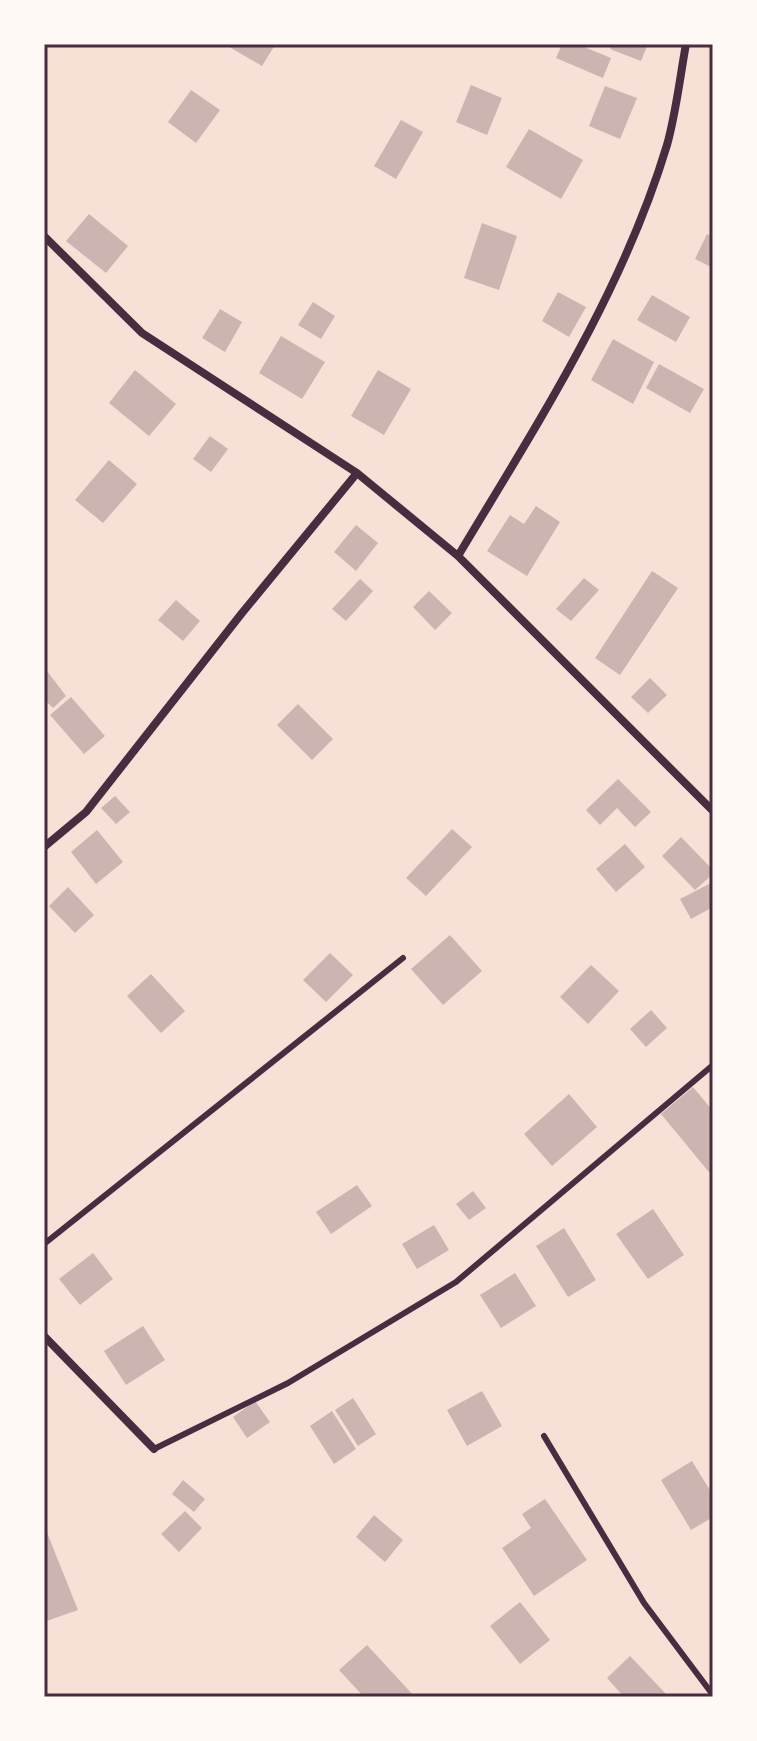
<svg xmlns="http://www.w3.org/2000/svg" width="757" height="1741" viewBox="0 0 757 1741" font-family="'Fira Sans',sans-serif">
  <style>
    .building { fill: #ccb4b1 }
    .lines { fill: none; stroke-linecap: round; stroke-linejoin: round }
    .service { stroke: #4a2c40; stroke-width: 6 }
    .minor { stroke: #4a2c40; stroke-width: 8 }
    .neatline { fill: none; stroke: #4a2c40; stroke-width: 3 }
  </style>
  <rect width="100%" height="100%" fill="#f7e1d7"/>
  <path class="building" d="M224 44H273L275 45 262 66Z
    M562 44H577L611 58 603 78 556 58Z
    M612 44H648L641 61 610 49Z
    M471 85 502 98 487 135 456 122Z
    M605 86 637 98 620 139 589 126Z
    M191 90 220 110 196 143 168 122Z
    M401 120 423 132 396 179 374 166Z
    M529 129 583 160 561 199 506 167Z
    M89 214 128 246 106 273 66 241Z
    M482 223 517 236 499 290 464 278Z
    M707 234 713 237V268L695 259Z
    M558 292 586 307 569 337 542 321Z
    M652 295 690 317 676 342 637 320Z
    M313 302 335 316 321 339 298 325Z
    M220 309 242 322 225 352 202 338Z
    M281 336 325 362 302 399 259 373Z
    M613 339 654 362 633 404 591 380Z
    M659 364 704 389 690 413 646 388Z
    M135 370 176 404 149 436 109 403Z
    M378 370 411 389 384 435 351 416Z
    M210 436 228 449 211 472 193 459Z
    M109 460 137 484 103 523 75 500Z
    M536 506 560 522 527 576 487 551 510 515 524 524Z
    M356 525 378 543 356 571 334 552Z
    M652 571 678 588 620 675 595 658Z
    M584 578 599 590 571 621 556 609Z
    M360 579 373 591 346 621 332 609Z
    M429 591 452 613 435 630 413 607Z
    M176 600 200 621 183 641 158 620Z
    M44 667 66 696 53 708 44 699Z
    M650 678 667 695 648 713 631 697Z
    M71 697 105 736 84 754 50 715Z
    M298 704 333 739 312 760 277 725Z
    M618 779 651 812 635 827 617 808 600 825 586 810Z
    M115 796 130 812 116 824 101 808Z
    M452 829 472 847 426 896 406 878Z
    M97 830 123 862 96 884 71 852Z
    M681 837 713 870V874L695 890 662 856Z
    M625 844 645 867 616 892 596 869Z
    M711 883 713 907 691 919 680 899Z
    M68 887 94 915 75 933 49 906Z
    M450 935 482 971 443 1005 411 969Z
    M330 953 353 975 326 1002 303 980Z
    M591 965 619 991 588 1024 560 997Z
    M151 974 185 1011 161 1033 127 996Z
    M651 1010 667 1028 646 1047 630 1029Z
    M693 1087 713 1111V1177L661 1114Z
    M569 1094 597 1127 552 1166 524 1134Z
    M357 1185 372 1206 331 1234 316 1212Z
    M473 1191 486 1208 469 1220 456 1204Z
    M653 1209 684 1255 648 1279 616 1234Z
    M434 1225 449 1250 417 1269 402 1244Z
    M564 1228 596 1280 568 1297 536 1246Z
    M93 1253 113 1279 80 1305 59 1279Z
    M515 1273 536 1306 501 1328 480 1295Z
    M143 1326 165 1360 126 1385 104 1351Z
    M482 1391 502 1426 467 1446 447 1410Z
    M353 1398 376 1434 358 1446 335 1410Z
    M255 1401 270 1422 247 1438 233 1417Z
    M332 1411 356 1449 334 1464 310 1426Z
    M692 1461 713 1495V1517L691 1530 661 1480Z
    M183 1480 205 1499 194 1512 172 1494Z
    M545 1499 587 1560 534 1596 502 1548 531 1528 522 1514Z
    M185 1511 202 1528 179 1552 161 1534Z
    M374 1515 403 1540 385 1562 356 1537Z
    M44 1525 78 1610 44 1622Z
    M520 1602 550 1640 520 1664 490 1626Z
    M367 1645 415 1697H364L339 1670Z
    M630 1656 666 1694 663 1697H624L607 1678Z"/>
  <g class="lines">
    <path class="service" d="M44 1244 403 958
      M544 1436 644 1603 713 1695
      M154 1449 288 1383 456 1282 713 1065"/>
    <path class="minor" d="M44 236 142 333 357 473 458 556 713 811
      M458 556C537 424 622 294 667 145 676 113 680 77 686 44
      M44 847 86 812 242 613 357 473
      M44 1336 154 1449"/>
  </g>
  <rect width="757" height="1741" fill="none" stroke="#fffaf5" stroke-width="92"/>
  <rect x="46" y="46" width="665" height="1649" class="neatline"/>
</svg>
